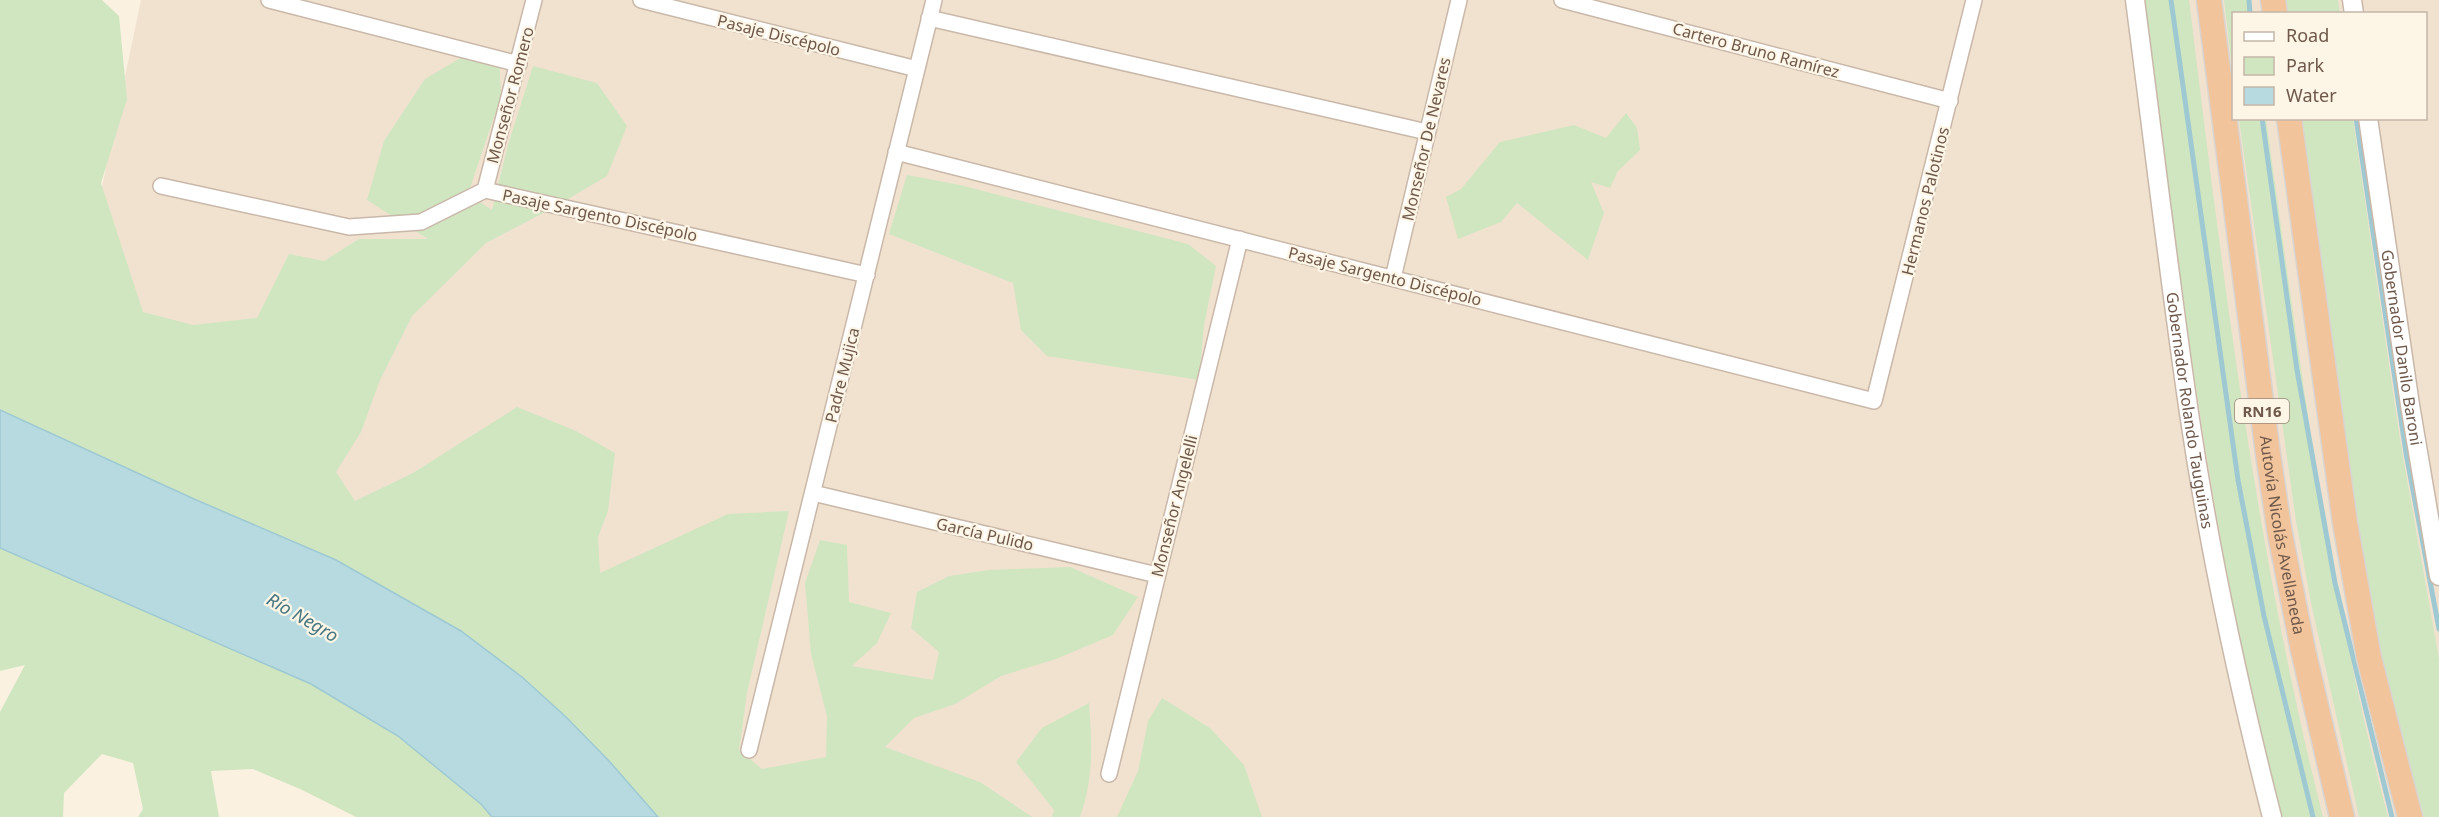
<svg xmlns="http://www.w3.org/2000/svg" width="2439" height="817" viewBox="0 0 2439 817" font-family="'Noto Sans',sans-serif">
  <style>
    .residential { fill: #f1e2d0; fill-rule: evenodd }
    .green { fill: #cfe6c1 }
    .water { fill: #b7dae1; stroke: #9ec9d2; stroke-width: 1.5 }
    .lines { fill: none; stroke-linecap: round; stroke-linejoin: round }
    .stream { stroke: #9ec9d2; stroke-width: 5 }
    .minor-casing { stroke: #c9b8a9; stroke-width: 18 }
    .tertiary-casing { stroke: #c9b8a9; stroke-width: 21 }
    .trunk-casing { stroke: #d9d4d0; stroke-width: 27 }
    .minor { stroke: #fff; stroke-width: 15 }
    .tertiary { stroke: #fff; stroke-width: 18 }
    .trunk { stroke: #f2c49c; stroke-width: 24 }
    .labels { text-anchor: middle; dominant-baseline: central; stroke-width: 4.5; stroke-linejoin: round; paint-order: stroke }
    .shield { fill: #fdf5e6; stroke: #998779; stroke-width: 1.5 }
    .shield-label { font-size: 15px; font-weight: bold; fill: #6e584a }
    .street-label { font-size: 16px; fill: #6e584a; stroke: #fdf5e6 }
    .water-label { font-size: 18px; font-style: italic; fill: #467680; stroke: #fdf5e6 }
  </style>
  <rect width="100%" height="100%" fill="#faf1e1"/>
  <path class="residential" d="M141 0H2439V817H833L71 335ZM2234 14H2426V118H2234Z"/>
  <path class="green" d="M0 0H102L119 16 127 99 101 183 143 312 193 325 257 318 289 254 324 261 359 239H428L367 200 384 141 425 79 462 57 499 54 501 96 468 194 492 210 508 145 533 66 597 83 627 126 607 176 551 209 486 243 412 316 380 380 361 432 336 472 355 501 413 473 517 407 576 431 615 453 608 511 598 537 600 573 728 514 789 511 747 693 739 750 762 769 826 757 827 716 811 654 805 583 820 540 847 545 849 602 891 613 877 643 852 666 933 680 939 652 911 628 917 592 949 576 989 570 1070 567 1138 597 1113 635 1056 659 1001 676 955 704 914 718 885 747 980 782 1032 817H658L610 762 566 717 522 677 461 631 336 560 194 499 0 410Z
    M2145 0H2189C2223 275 2255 548 2323 817H2282C2210 550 2180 274 2145 0Z
    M2224 0H2250L2252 13 2234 14 2233 76Z
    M2284 0H2338L2340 13H2286Z
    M1626 113 1637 128 1640 150 1618 171 1610 188 1591 182 1604 213 1588 260 1517 203 1501 222 1458 239 1446 197 1461 189 1500 142 1574 125 1606 138Z
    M2239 119H2266C2299 353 2327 588 2388 817H2359L2311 603 2296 521Z
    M2300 119H2353L2400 440 2439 659V817H2424L2389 692 2363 577Z
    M907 175 960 185 1188 244 1216 266 1204 325 1199 380 1047 356 1021 330 1013 283 889 234Z
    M0 548 311 684 398 736 481 804 492 817H356L300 789 253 769 211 771 219 817H138L143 809 133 763 102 754 64 793 63 817H0V712L25 665 0 671Z
    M1162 698 1210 728 1244 765 1262 817H1117L1138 771 1148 721Z
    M1089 703C1092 744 1094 777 1080 817H1052L1054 810 1016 762 1042 728Z"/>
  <path class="water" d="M0 410 194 499 336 560 461 631 522 677 566 717 610 762 658 817H492L481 804 398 736 311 684 0 548Z"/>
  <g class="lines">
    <path class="stream" d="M2171 0 2238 480 2264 616 2313 817
      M2249 0 2250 14
      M2262 118 2297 370 2335 583 2392 817
      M2356 118 2406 453 2439 629"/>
    <defs>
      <path id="minor" d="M269 0 519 64
        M641 0 917 69
        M1562 0 1950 101
        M929 18 1427 132
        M896 152 1874 401 1974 0
        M161 186 349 227 421 222 485 190 867 275
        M485 190 534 0
        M1393 278 1459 0
        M813 493 1157 575
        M749 750 934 0
        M1109 774 1240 239"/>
      <g id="tertiary">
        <path id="s1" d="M2135 0C2153 138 2169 276 2189 413 2209 549 2238 684 2272 817"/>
        <path d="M2352 0 2354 14"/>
        <path id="s2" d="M2368 118 2410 405 2439 576"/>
      </g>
      <g id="trunk">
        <path id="s3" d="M2209 0 2268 454 2280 534 2303 650 2342 817"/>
        <path d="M2273 0 2275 14"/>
        <path d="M2289 118 2345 523 2369 658 2410 817"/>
      </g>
    </defs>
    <use href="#minor" class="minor-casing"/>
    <use href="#tertiary" class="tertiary-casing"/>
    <use href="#trunk" class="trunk-casing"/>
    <use href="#minor" class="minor"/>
    <use href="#tertiary" class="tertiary"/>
    <use href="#trunk" class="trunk"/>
  </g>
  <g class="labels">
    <rect class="shield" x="2235" y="399" width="54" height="24" rx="4.5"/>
    <g class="shield-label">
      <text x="2262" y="411">RN16</text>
    </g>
    <g class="street-label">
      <text transform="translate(779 35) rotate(14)">Pasaje Discépolo</text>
      <text transform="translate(1756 50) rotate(15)">Cartero Bruno Ramírez</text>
      <text transform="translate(510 95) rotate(-75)">Monseñor Romero</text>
      <text transform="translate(1426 139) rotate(-77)">Monseñor De Nevares</text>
      <text transform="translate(1925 201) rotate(-76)">Hermanos Palotinos</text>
      <text transform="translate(600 215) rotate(12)">Pasaje Sargento Discépolo</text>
      <text transform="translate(1385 276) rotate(14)">Pasaje Sargento Discépolo</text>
      <text stroke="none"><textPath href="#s2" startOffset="232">Gobernador Danilo Baroni</textPath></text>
      <text transform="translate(842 375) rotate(-76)">Padre Mujica</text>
      <text stroke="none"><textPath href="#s1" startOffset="414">Gobernador Rolando Tauguinas</textPath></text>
      <text transform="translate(1174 506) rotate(-76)">Monseñor Angelelli</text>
      <text transform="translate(985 534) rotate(13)">García Pulido</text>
      <text stroke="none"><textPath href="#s3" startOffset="540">Autovía Nicolás Avellaneda</textPath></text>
    </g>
    <g class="water-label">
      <text transform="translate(303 617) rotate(30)">Río Negro</text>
    </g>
  </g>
  <rect x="2232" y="12" width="195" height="108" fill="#fdf5e6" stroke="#c4b6a8" stroke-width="1.5"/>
  <rect x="2244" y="32" width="30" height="9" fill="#ffffff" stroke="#c4b6a8" stroke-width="1.5"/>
  <text x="2286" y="42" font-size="18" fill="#6e584a">Road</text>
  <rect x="2244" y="57" width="30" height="18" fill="#cfe6c1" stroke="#c4b6a8" stroke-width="1.5"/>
  <text x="2286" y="72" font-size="18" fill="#6e584a">Park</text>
  <rect x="2244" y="87" width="30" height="18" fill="#b7dae1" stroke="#c4b6a8" stroke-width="1.5"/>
  <text x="2286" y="102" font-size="18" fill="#6e584a">Water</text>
</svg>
